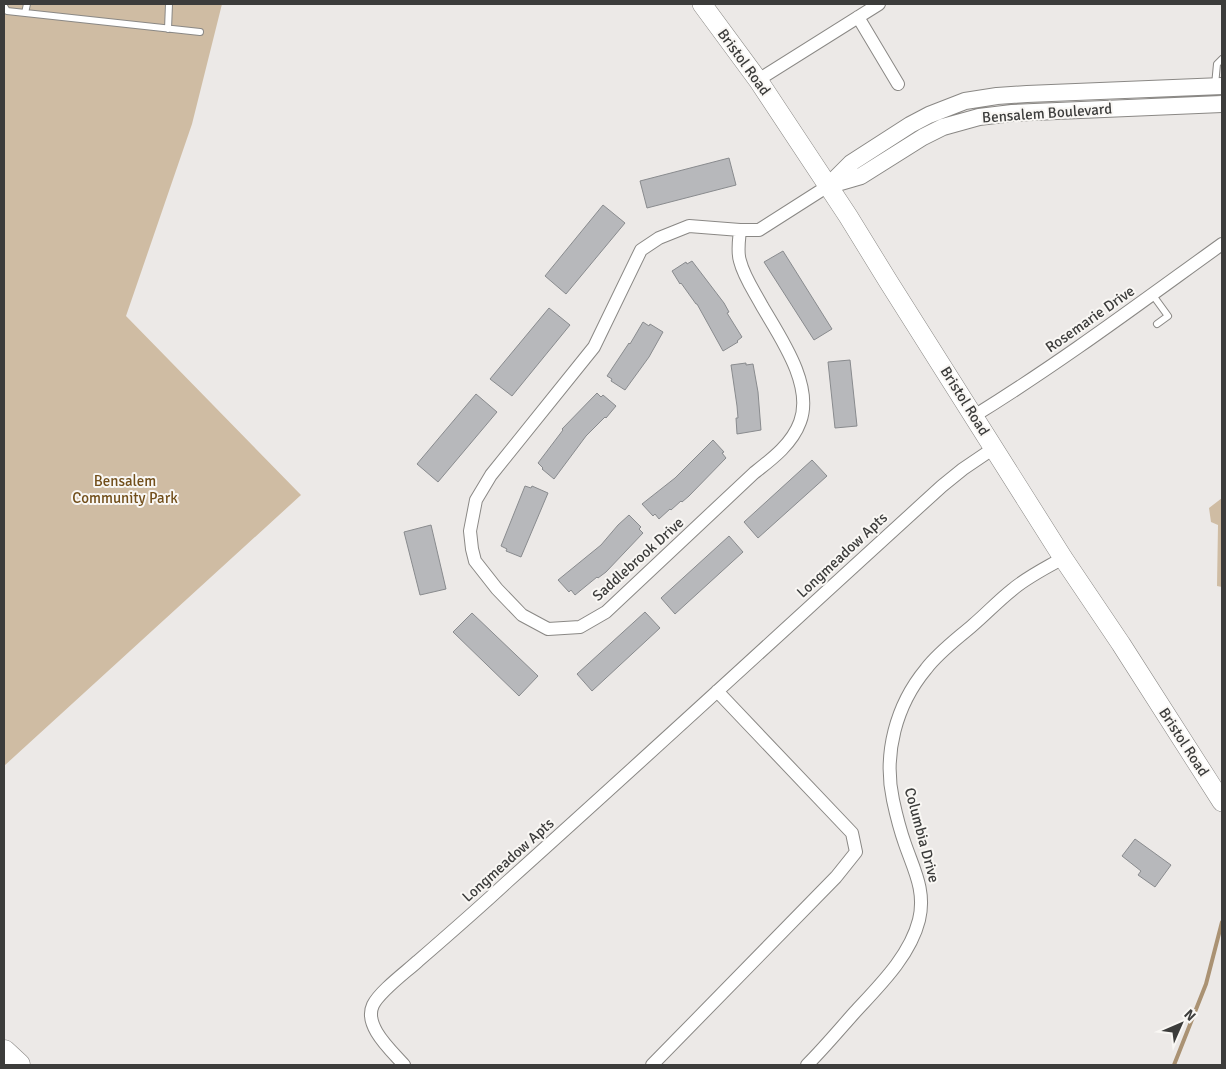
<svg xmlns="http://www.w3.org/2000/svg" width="1226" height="1069" viewBox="0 0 1226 1069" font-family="Signika,sans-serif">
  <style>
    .green { fill: #cfbca3 }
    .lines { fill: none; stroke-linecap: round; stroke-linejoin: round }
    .stream { stroke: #aa9273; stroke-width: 4 }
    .building { fill: #b7b8bb; stroke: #898b8e }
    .service-casing { stroke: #8a8885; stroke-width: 8 }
    .minor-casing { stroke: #8a8885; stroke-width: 14 }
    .tertiary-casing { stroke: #8a8885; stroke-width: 18 }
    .secondary-casing { stroke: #8a8885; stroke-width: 20 }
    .motorway-casing { stroke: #8a8885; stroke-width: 25 }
    .service { stroke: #fff; stroke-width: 6 }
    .minor { stroke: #fff; stroke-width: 12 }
    .tertiary { stroke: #fff; stroke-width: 16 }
    .secondary { stroke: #fff; stroke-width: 19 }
    .motorway { stroke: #fff; stroke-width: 24 }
    .labels { text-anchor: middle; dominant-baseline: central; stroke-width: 4; stroke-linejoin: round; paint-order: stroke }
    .street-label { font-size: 15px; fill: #3c3c3b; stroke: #f9f7f4 }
    .park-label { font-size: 15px; fill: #724f1b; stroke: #f9f7f4 }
  </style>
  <rect width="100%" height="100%" fill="#ece9e7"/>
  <path class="green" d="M4 4H222L192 124 126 316 301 495 4 766Z
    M1222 498V587L1217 586 1218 525 1211 522 1209 508Z"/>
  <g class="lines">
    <path class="stream" d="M1174 1065 1206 984 1222 922"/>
  </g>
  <path class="building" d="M729 158 736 185 647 208 640 181Z
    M603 205 625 223 566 294 545 276Z
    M783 251 832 329 814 340 764 262Z
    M692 261 724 303 729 312 727 313 742 337 737 341 738 342 723 351 697 304H696L681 283 680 284 672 271 686 262 687 264Z
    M549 308 570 325 512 396 490 379Z
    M643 322 649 326 650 324 663 332 649 357 625 390 611 381 612 379 607 376 629 343 630 344Z
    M850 360 857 426 835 428 828 362Z
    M746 363V365L753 364 758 392 761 430 737 434 736 418H738L737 406 731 365Z
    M597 393 601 397 603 395 616 406 606 418 605 417 586 436 554 479 542 469 543 468 538 463 563 430 562 429Z
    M476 394 497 412 438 482 417 464Z
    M713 440 724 452 722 453 726 458 689 496 682 502 681 501 671 510 670 509 659 519 655 514 653 516 642 504 675 478Z
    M812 460 827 476 758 538 744 522Z
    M525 486 531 488 532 486 548 493 521 557 506 551 507 549 501 546Z
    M629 515 641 527 639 529 643 533 606 572 598 578 597 577 575 595 571 590 569 592 558 580 601 545 618 525Z
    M431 525 446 589 420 595 404 532Z
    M729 536 743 552 675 614 661 598Z
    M645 612 660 628 592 691 577 674Z
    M472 613 538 676 519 696 453 632Z
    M1135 839 1171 865 1155 887 1138 875 1141 871 1122 856Z"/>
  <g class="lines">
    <defs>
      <path id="service" d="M4 6 7 11 200 32
        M25 13 27 4
        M168 29 169 4
        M1215 85 1217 64 1222 59
        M1152 294 1168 316 1157 324"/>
      <path id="minor" d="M858 17 898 84
        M758 80 879 4
        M740 230C739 240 737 252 740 261 744 277 754 291 762 306 780 337 814 385 800 422 792 444 772 459 754 473L606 612 580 627 548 629 522 615 497 589 475 561 472 549 470 531 476 500 491 475 594 347 641 250 659 238 689 226 740 230H759L828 186
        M974 416C1060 363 1140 303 1222 244
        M404 1065C392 1051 363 1026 373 1005 380 991 406 972 418 961 448 935 478 909 507 882 653 751 797 618 942 486L963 469 994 448
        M652 1065 836 877 856 852 852 833 717 691
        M807 1065C824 1048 839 1030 855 1012 879 986 910 956 919 920 926 891 914 870 905 844 900 830 896 814 893 800 883 754 896 705 926 669 939 652 957 639 973 625 986 614 998 601 1012 590 1027 577 1046 568 1063 558"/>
      <path id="tertiary" d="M830 185 861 176 923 137 943 127 979 117 1012 113 1222 104
        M828 186 851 163 910 125 929 115 965 101 997 96 1027 94 1222 86"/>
      <path id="secondary" d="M702 4 758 80 848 216 888 281 1063 558 1121 644 1222 802"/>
      <path id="motorway" d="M4 1052 18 1065"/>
    </defs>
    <use href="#service" class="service-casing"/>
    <use href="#minor" class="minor-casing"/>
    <use href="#tertiary" class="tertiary-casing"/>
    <use href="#secondary" class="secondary-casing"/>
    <use href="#motorway" class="motorway-casing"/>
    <use href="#service" class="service"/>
    <use href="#minor" class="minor"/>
    <use href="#tertiary" class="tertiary"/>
    <use href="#secondary" class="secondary"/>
    <use href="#motorway" class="motorway"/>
  </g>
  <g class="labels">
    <g class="street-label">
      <text transform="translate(744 62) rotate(54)">Bristol Road</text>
      <text transform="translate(1047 113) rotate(-4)">Bensalem Boulevard</text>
      <text transform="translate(1090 319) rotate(-35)">Rosemarie Drive</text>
      <text transform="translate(965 401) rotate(58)">Bristol Road</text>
      <text transform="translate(842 555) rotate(-43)">Longmeadow Apts</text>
      <text transform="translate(638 559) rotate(-42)">Saddlebrook Drive</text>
      <text transform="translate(1184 742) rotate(57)">Bristol Road</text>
      <text transform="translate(922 835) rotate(75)">Columbia Drive</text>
      <text transform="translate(508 860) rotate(-42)">Longmeadow Apts</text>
    </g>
    <g class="park-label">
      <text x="125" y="481">Bensalem<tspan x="125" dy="17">Community Park</tspan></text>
    </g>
  </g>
  <rect width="1226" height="1069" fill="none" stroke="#3c3c3b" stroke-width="10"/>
  <g transform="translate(1181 1024) rotate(45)" stroke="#f9f7f4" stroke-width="4" paint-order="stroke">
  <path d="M0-4L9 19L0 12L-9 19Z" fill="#3c3c3b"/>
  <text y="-8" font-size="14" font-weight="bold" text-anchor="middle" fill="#3c3c3b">N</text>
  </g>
</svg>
